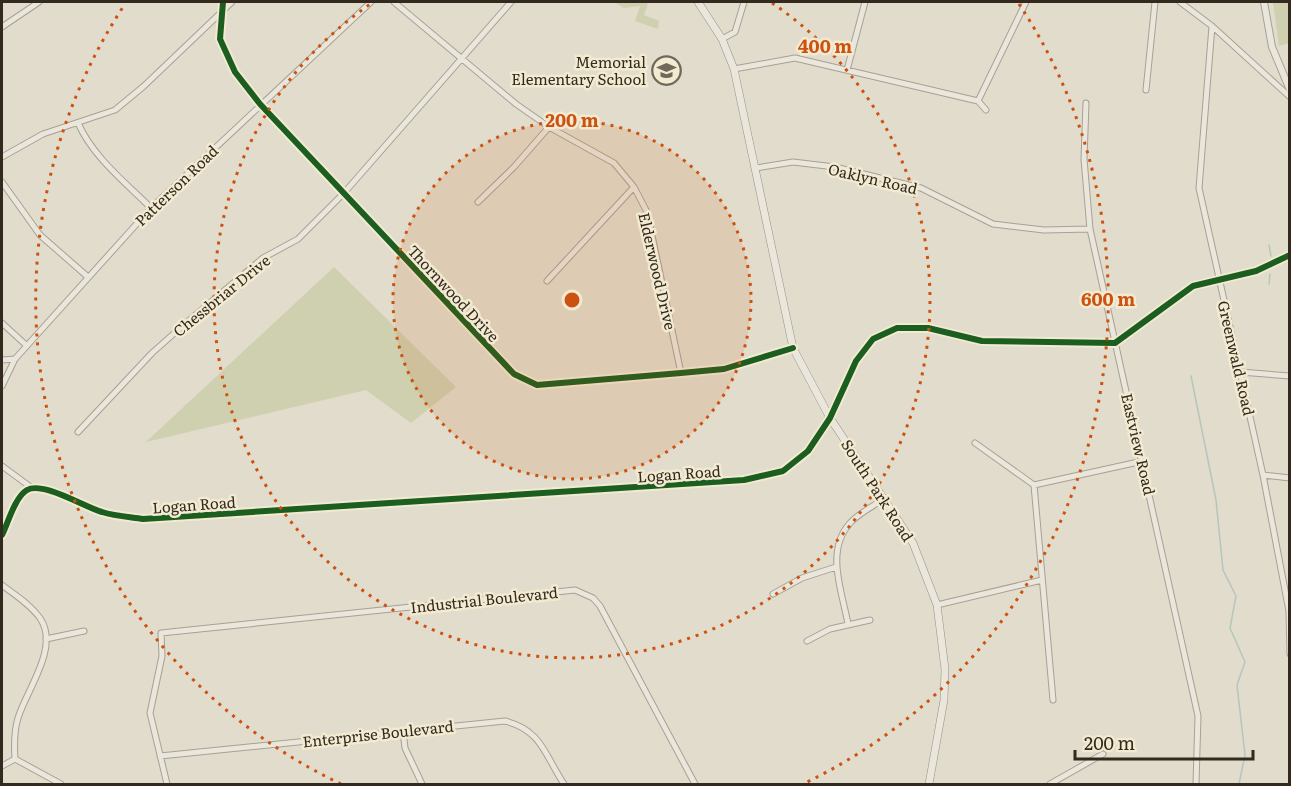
<svg xmlns="http://www.w3.org/2000/svg" width="1291" height="786" viewBox="0 0 1291 786" font-family="Literata,serif">
  <style>
    .green { fill: #ced0af }
    .lines { fill: none; stroke-linecap: round; stroke-linejoin: round }
    .stream { stroke: #b6c6bd; stroke-width: 1.5 }
    .minor-casing { stroke: #a6a195; stroke-width: 7 }
    .tertiary-casing { stroke: #a6a195; stroke-width: 8 }
    .secondary-casing { stroke: #959085; stroke-width: 8 }
    .minor { stroke: #eae6dc; stroke-width: 5 }
    .tertiary { stroke: #eae6dc; stroke-width: 6 }
    .secondary { stroke: #eae6dc; stroke-width: 7 }
    .cycleway-casing { stroke: #f2ead1; stroke-width: 10 }
    .cycleway { stroke: #1b5e20; stroke-width: 6 }
    .ring { fill: none; stroke: #cd520f; stroke-width: 3; stroke-dasharray: 3 6 }
    .labels { text-anchor: middle; dominant-baseline: central; stroke-width: 5; stroke-linejoin: round; paint-order: stroke }
    .poi-label { font-size: 15px; fill: #33291e; stroke: #f2ead1; text-anchor: end }
    .street-label { font-size: 15px; fill: #33291e; stroke: #f2ead1 }
    .centre { fill: #cd520f; stroke: #f2ead1; stroke-width: 3 }
    .ring-label { font-size: 18px; text-anchor: middle; font-weight: bold; fill: #cd520f; stroke: #f2ead1; stroke-width: 5; stroke-linejoin: round; paint-order: stroke }
  </style>
  <rect width="100%" height="100%" fill="#e1dccb"/>
  <path class="green" d="M614 2H646L648 4 644 15 659 21 658 29 635 21 640 6 624 8Z
    M1273 2H1289V43L1279 46Z
    M334 267 456 387 411 423 366 390 146 442Z"/>
  <g class="lines">
    <path class="stream" d="M1269 245 1271 256
      M1269 284 1270 274
      M1191 376 1216 500 1223 570 1236 596 1230 628 1245 662 1237 685 1245 755 1239 784"/>
    <defs>
      <path id="minor" d="M223 2 220 39 235 72 260 104 514 374 537 385 681 373 724 369 793 348
        M394 2 516 104 549 127 614 163 634 187 647 212 681 373
        M1180 2 1212 26 1290 97
        M1212 26 1199 188 1263 475 1289 611 1290 654
        M2 27 39 2
        M722 39 735 32 744 2
        M734 69 795 58 978 101
        M847 70 865 2
        M1146 90 1155 2
        M978 101 1026 2
        M978 101 986 110
        M1086 103 1084 159 1090 229 1198 716 1196 784
        M78 123C93 157 125 182 151 208
        M2 157 43 134 115 110 144 86 232 2
        M756 168 793 162 835 167 921 188 993 224 1044 230 1090 229
        M2 182 40 235 88 277
        M478 202 514 167 549 127
        M547 281 634 187
        M2 323 26 345
        M2 360 15 359
        M1240 372 1290 376
        M2 386 15 359 151 208 371 2
        M78 432 152 353 179 329 263 258 298 239 344 193 511 2
        M975 443 1034 485
        M2 466 32 488
        M1263 475 1290 478
        M2 585C15 595 30 604 40 618 60 647 27 689 18 718 14 731 14 744 15 759L2 766
        M773 594 802 578 836 567
        M937 605 1042 580
        M848 624C842 591 825 551 850 523 859 513 874 506 885 498
        M46 639 84 631
        M807 641 830 629 870 620
        M1053 700 1034 485 1143 461
        M403 731 405 748 422 784
        M160 756 505 721C542 730 545 756 564 784
        M15 759 61 784
        M167 784 150 713 162 656 161 633 575 590 593 598 600 606 695 784
        M1050 784 1103 754"/>
      <path id="tertiary" d="M1264 2 1272 47 1290 90
        M2 535C8 523 15 497 27 490 43 481 84 507 102 512 115 516 130 517 143 519L744 480 783 471 808 451 830 418 856 361 873 339 897 328H928L982 341 1115 343 1193 286 1256 271 1290 255"/>
      <path id="secondary" d="M698 2 722 39 734 69 793 348 830 418 913 543 937 605 945 669 944 700 929 784"/>
    </defs>
    <use href="#minor" class="minor-casing"/>
    <use href="#tertiary" class="tertiary-casing"/>
    <use href="#secondary" class="secondary-casing"/>
    <use href="#minor" class="minor"/>
    <use href="#tertiary" class="tertiary"/>
    <use href="#secondary" class="secondary"/>
    <defs>
      <path id="cycleway" d="M223 2 220 39 235 72 260 104 514 374 537 385 681 373 724 369 793 348
        M2 535C8 523 15 497 27 490 43 481 84 507 102 512 115 516 130 517 143 519L744 480 783 471 808 451 830 418 856 361 873 339 897 328H928L982 341 1115 343 1193 286 1256 271 1290 255"/>
    </defs>
    <use href="#cycleway" class="cycleway-casing"/>
    <use href="#cycleway" class="cycleway"/>
  </g>
  <circle cx="572" cy="300" r="179" fill="#cd520f" fill-opacity=".12"/>
  <g class="ring">
    <circle cx="572" cy="300" r="179"/>
    <path d="M772 3A358 358 0 1 1 372 3"/>
    <path d="M341 784A536 536 0 0 1 125 4M1019 4A536 536 0 0 1 803 784"/>
  </g>
  <defs>
    <symbol id="school-ring" viewBox="-11 -11 22 22"><circle r="9.5" fill="#f2ead1" stroke="#70685b" stroke-width="1.5"/><path d="M0-5L7-2L0 1L-7-2ZM-4 1L0 2.5L4 1V4Q0 6-4 4Z" fill="#70685b"/></symbol>
  </defs>
  <g fill-rule="evenodd">
    <use href="#school-ring" x="650" y="54" width="33" height="33"/>
  </g>
  <g class="labels">
    <g class="poi-label">
      <text x="646" y="61">Memorial<tspan x="646" dy="17">Elementary School</tspan></text>
    </g>
    <g class="street-label">
      <text transform="translate(873 178) rotate(13)">Oaklyn Road</text>
      <text transform="translate(176 185) rotate(-44)">Patterson Road</text>
      <text transform="translate(658 271) rotate(77)">Elderwood Drive</text>
      <text transform="translate(454 293) rotate(47)">Thornwood Drive</text>
      <text transform="translate(221 295) rotate(-39)">Chessbriar Drive</text>
      <text transform="translate(1237 358) rotate(77)">Greenwald Road</text>
      <text transform="translate(1139 444) rotate(77)">Eastview Road</text>
      <text transform="translate(679 473) rotate(-4)">Logan Road</text>
      <text transform="translate(878 490) rotate(57)">South Park Road</text>
      <text transform="translate(194 504) rotate(-4)">Logan Road</text>
      <text transform="translate(484 599) rotate(-6)">Industrial Boulevard</text>
      <text transform="translate(378 733) rotate(-6)">Enterprise Boulevard</text>
    </g>
  </g>
  <circle cx="572" cy="300" r="9" class="centre"/>
  <g class="ring-label">
    <text x="825" y="53">400 m</text>
    <text x="572" y="127">200 m</text>
    <text x="1108" y="306">600 m</text>
  </g>
  <rect width="1291" height="786" fill="none" stroke="#33291e" stroke-width="6"/>
  <path d="M1075 750v9h178v-9" fill="none" stroke="#33291e" stroke-width="3"/>
  <text x="1084" y="750" font-size="18" fill="#33291e" stroke="#f2ead1" stroke-width="4.5" paint-order="stroke">200 m</text>
</svg>
